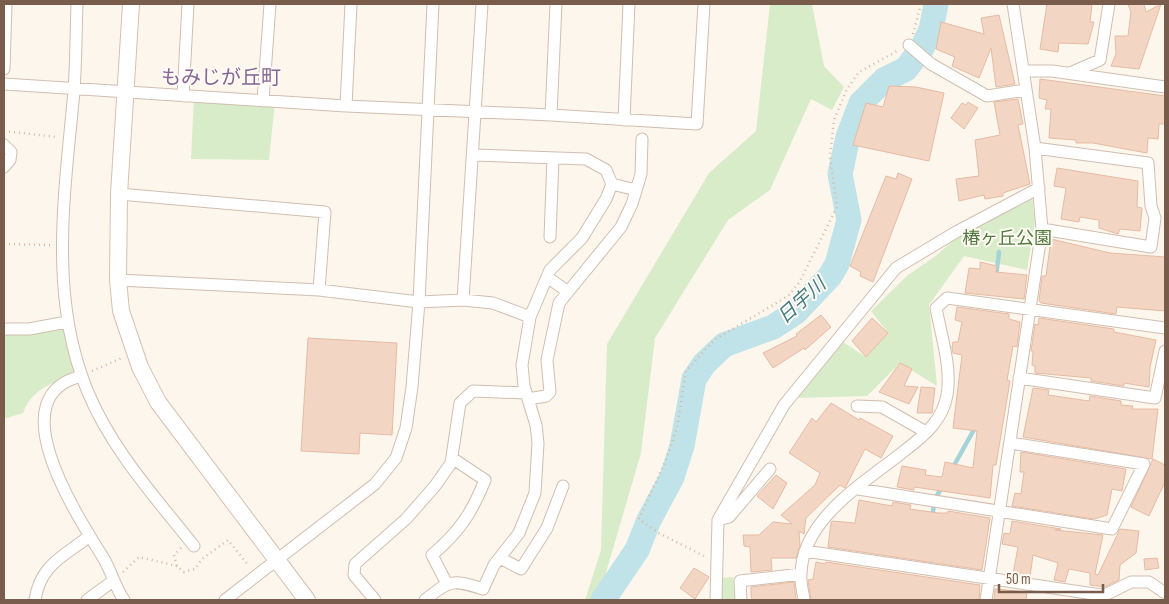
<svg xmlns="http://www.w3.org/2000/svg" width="1169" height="604" viewBox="0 0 1169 604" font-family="'Sofia Sans Condensed','Noto Sans JP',sans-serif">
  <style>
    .green { fill: #d8ecc9 }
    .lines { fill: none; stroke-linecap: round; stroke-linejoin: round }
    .stream { stroke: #a5d3da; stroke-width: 4.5 }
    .river { stroke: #bfe3e8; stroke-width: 25 }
    .building { fill: #f3d5c3; stroke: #e6bba3 }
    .street-casing { stroke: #d1beb0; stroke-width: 13 }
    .secondary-casing { stroke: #d6c0b0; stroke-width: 18 }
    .path { stroke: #d9b8a5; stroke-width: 2.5; stroke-dasharray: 1 4; stroke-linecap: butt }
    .street { stroke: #fff; stroke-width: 11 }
    .secondary { stroke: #fff; stroke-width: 16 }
    .labels { text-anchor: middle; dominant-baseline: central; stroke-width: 4; stroke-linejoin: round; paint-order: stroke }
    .park-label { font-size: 18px; fill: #537a41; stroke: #fffaf3 }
    .water-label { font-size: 19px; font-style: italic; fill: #437c86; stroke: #fffaf3 }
    .quarter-label { font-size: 20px; fill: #846695; stroke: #fffaf3 }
  </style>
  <rect width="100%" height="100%" fill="#fdf6ec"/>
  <path class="green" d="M770 4H812L824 66 844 87 832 110 811 99 770 190 728 220 655 338 641 453 598 600H585L601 550 607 344 709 173 756 131Z
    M194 96 275 102 269 160 191 159Z
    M1032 196 1035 223 1027 270 964 256 929 305 937 386 900 363 867 396 798 398 843 342 866 357 888 333 871 311 908 275 937 255 957 237Z
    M67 322 82 376C56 380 33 387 23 413L4 419V328Z
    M733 577 735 600H722V578Z"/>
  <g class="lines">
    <path class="stream" d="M996 277 999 252
      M952 469 976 426
      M932 517 935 499 942 487"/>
    <path class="river" d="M603 600 637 550 649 520 672 477 682 446 694 379 704 364 724 345 773 327 796 312 830 276 837 264 849 220 840 174 848 137 861 103 884 80 906 69 922 48 931 30 936 4"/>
  </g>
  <path class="building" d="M1047 4H1092L1090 22H1094L1088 44 1059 43 1058 52 1040 49Z
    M1128 4H1144L1146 12 1161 4 1139 69 1111 66 1116 54 1115 36H1128L1131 12Z
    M999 15 1015 84 996 87 991 48 979 78 952 66 955 57 936 49 941 22 984 34 981 18Z
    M1040 79 1165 96V124H1159L1158 139 1148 138 1147 153 1093 143H1076V140L1049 138 1051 109H1045L1047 100 1039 98Z
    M889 86 916 87 944 93 929 161 853 145 866 103 883 107Z
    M1018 99 1023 124 1018 125 1030 184 1003 193V196L985 199 984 195 959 201 956 179 979 176 975 140 1000 135 994 102Z
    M968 102 978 108 964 129 951 118 962 103 966 105Z
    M1057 168 1138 181 1137 207 1142 208 1140 231 1120 229 1118 234 1099 228V220L1080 217 1079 222 1061 219 1066 188 1054 186Z
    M898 173 912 179 873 282 860 276 861 272 850 266 886 176 896 179Z
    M1051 239 1110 253 1165 257V311L1117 307 1116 314 1041 303 1039 301 1042 276H1046Z
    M980 262 997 266 996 272 1027 275 1024 299 965 293 969 268 980 269Z
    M957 307 1009 314V319L1020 322 1017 347 1013 346 1007 380 1010 381 996 465H993L990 498 914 487V490L897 487 902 466 926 470 925 475 942 477 945 462 973 468 977 431 953 428 962 355 953 353 952 347 953 342H958L962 322 955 320Z
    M821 315 831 327 805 350 804 348 773 368 763 353 797 336 796 334Z
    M872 318 888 333 866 357 852 341Z
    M1039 318 1114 329V332L1156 340 1150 367 1149 387 1124 383V386L1091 381V378L1035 373V366L1032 365 1033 351H1031L1035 324 1038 325Z
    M308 338 397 343 392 435 360 433 359 454 301 451Z
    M900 363 912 369 904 386 918 387 909 404 879 392Z
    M921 387 935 388 932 413H917Z
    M1033 388 1049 390 1048 395 1089 401 1090 396 1121 401V405L1133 406 1132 409H1158L1152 459 1023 437Z
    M831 403 859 420 860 418 893 436 881 458 865 449 845 488 840 485 806 518 804 534 799 531 800 546 796 558H771L772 570 751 572 750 547 744 546 743 535H759L773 522 792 524 781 515 815 485 820 473 789 453 812 418 816 422Z
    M1021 452 1126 469 1122 491 1112 489 1107 515 1094 519 1012 506 1015 493 1021 494 1024 472H1020Z
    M1153 459 1165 465V482L1149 516 1131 507Z
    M776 475 787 483 773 509 757 496Z
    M859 500 892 506 893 502 911 505 910 509 938 513H948V511L990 518 982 570 828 547 831 523 832 521 855 523Z
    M1012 521 1061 529 1055 530 1103 535 1095 574 1098 575 1120 529 1139 531 1136 553 1120 565 1119 580 1105 587 1090 585V573L1069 569 1065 582 1054 580 1058 563 1033 555 1030 577 1013 574 1018 547 1002 544 1004 533 1010 534Z
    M1157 558 1159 568 1145 570 1144 559Z
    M816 562 825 564 826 562 980 585 979 600H811L808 580 813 579Z
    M694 568 709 577 695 599 680 588Z
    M794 582 796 600H753L751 597V587Z
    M995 589 1027 592 1026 600H994Z"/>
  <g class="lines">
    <defs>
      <path id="street" d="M77 4C76 33 76 62 74 91 65 191 48 294 87 390 111 449 155 497 194 546
        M909 45 931 64 987 96 1025 90
        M4 69 6 4
        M1023 71H1052L1165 87
        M1070 73 1100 60 1109 4
        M4 84 346 106 551 115 697 124 704 4
        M183 96 188 4
        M263 101 270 4
        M346 106 351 4
        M551 115 556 4
        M624 120 629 4
        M4 145 11 152 10 160 4 167
        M1035 148 1148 163 1151 206 1155 218 1151 247 1042 229
        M474 155 586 159 606 170 612 184 606 199 582 238 550 270 530 317
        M612 184 636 190
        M550 237 553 158
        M547 277 567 291
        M118 280 319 290 325 212 119 194
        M319 290 419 302 463 300
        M4 329H29L67 322
        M82 376C0 395 72 508 104 559 112 573 115 587 124 600
        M1019 378 1155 398 1165 351
        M528 399 546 396 550 392 547 360 559 303 621 227 632 204 641 174 642 139
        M857 406 882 407 926 432
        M858 489 1112 529 1144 464 1010 443
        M718 520 729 517 770 469
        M805 551 1101 595
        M500 558 521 569 547 528 563 486
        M447 584 432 555C459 532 472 513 485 480L452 458
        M35 600C40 566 62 557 87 538
        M87 600 113 581
        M225 600 375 484 396 458 406 428 412 387 419 302 433 4
        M375 600 354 575 355 564 406 519 435 486 451 463 460 403 473 391 526 393
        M425 600C450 580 452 579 483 589L494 565 519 533 535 493 538 443 536 425 524 386 522 365 530 317 493 303 463 300 482 4
        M716 600 718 520 784 405 896 268 956 232 1039 188
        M741 600 740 581 801 574
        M804 600C803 592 800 582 801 574 802 517 869 480 908 448 926 434 943 419 947 395 952 368 941 335 936 308L947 298 1165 328
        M986 600 1042 229 1035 148 1013 4
        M1095 600 1131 582H1149L1165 593"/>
      <path id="secondary" d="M131 4 119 194 118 280 121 311 140 367 158 402 307 600"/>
    </defs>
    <use href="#street" class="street-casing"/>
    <use href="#secondary" class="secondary-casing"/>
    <path class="path" d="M913 34 921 4
      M4 131 57 137
      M4 244 51 245
      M92 371 122 358
      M181 548 174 555 177 566 184 572 195 569 202 559 228 540 249 566
      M704 556 657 532 639 519 666 460 677 427 686 371 714 340 788 296 799 283 837 207 830 157 834 120 847 89 859 72 899 50
      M123 572 139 557 177 566"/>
    <use href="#street" class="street"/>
    <use href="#secondary" class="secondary"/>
  </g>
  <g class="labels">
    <g class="park-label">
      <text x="1007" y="238">椿ヶ丘公園</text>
    </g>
    <g class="water-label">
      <text transform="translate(802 301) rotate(-42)">日宇川</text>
    </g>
    <g class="quarter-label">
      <text x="221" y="78">もみじが丘町</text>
    </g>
  </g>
  <rect width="1169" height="604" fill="none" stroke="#7a5c4d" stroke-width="10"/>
  <path d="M999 584v8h104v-8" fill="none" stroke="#7a5c4d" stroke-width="2.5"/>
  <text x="1006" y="584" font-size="15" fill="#7a5c4d" stroke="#fffaf3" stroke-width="4" paint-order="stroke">50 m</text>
</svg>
